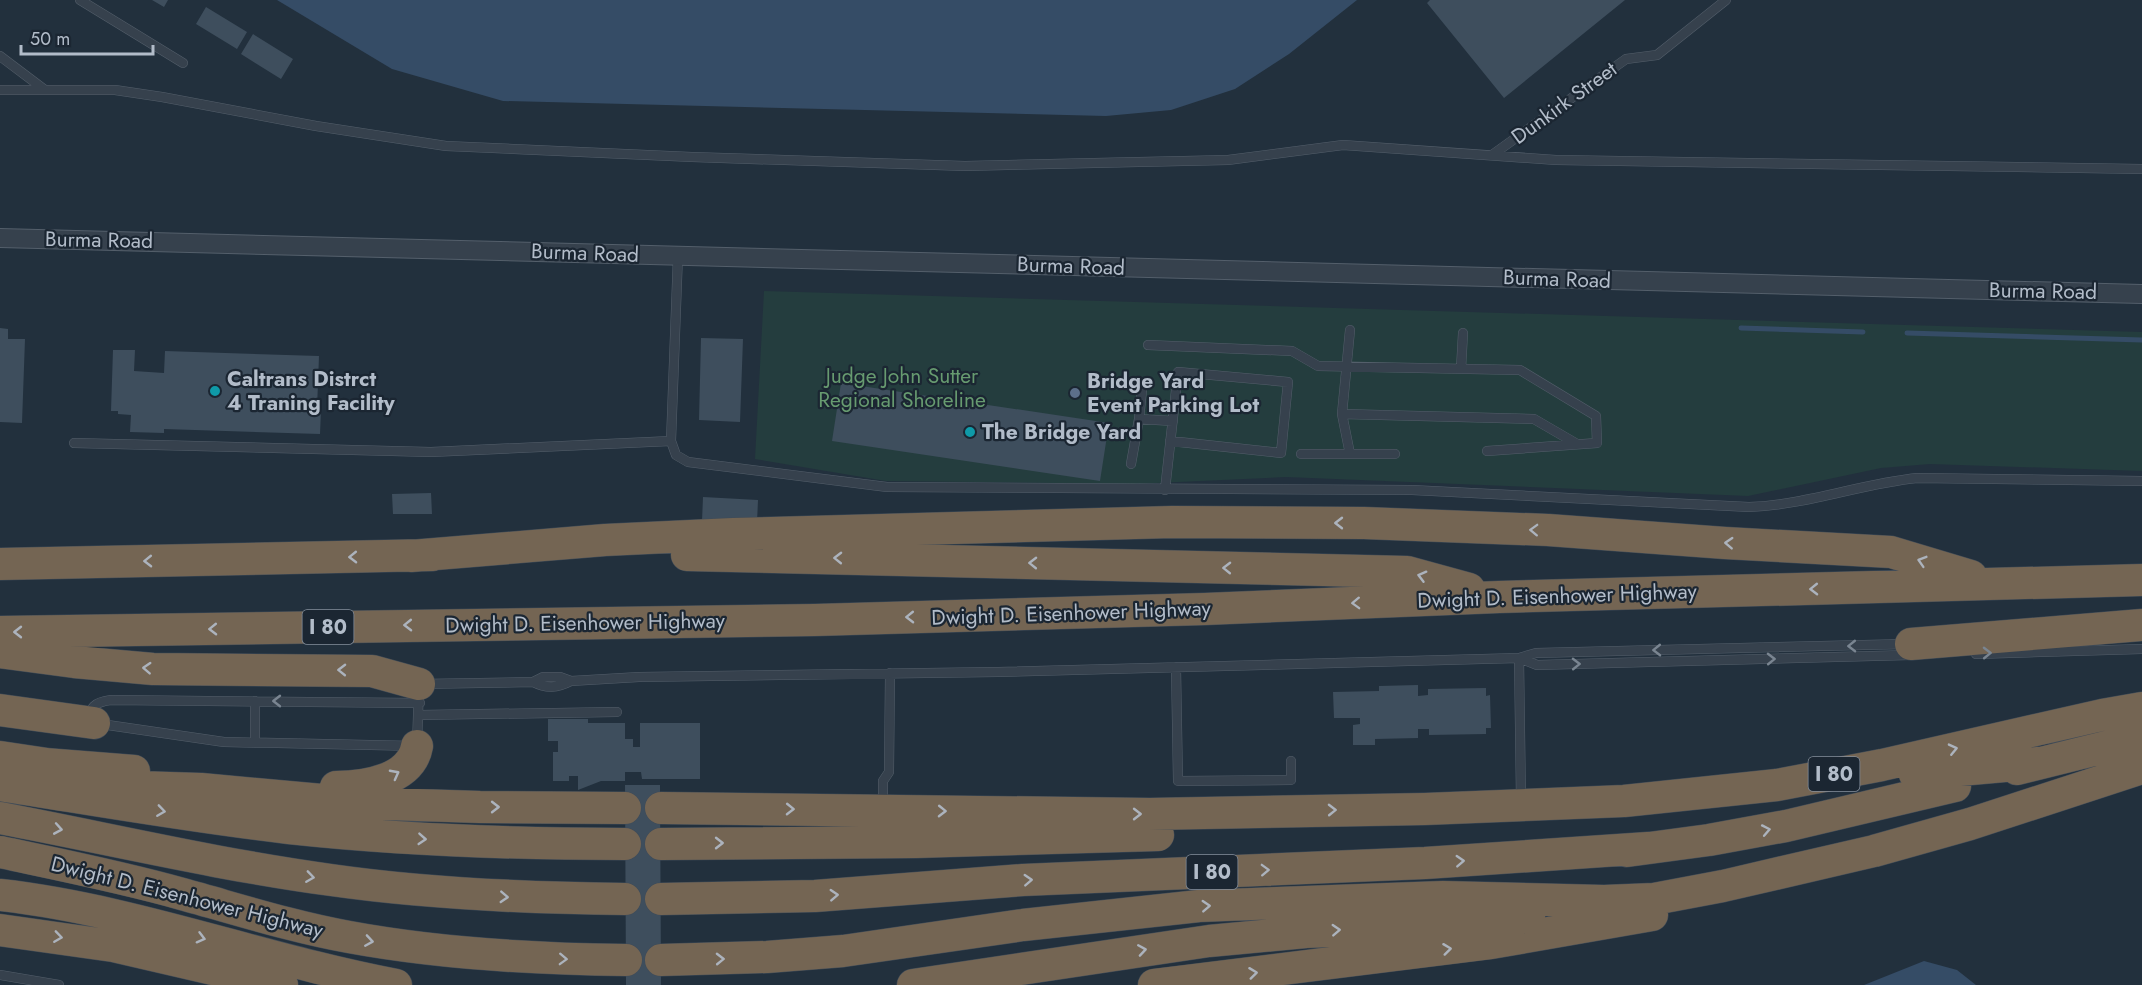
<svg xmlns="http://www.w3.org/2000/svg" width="2142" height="985" viewBox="0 0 2142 985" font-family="Jost,sans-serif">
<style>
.green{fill:#243d3e}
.water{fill:#354c66}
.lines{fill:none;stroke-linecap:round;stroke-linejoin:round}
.stream{stroke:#354c66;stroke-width:5}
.building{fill:#3e4e5d}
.lane-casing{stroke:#545f6b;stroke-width:10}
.street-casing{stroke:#545f6b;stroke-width:20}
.highway-casing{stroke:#414c58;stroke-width:33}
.lane{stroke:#36414d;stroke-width:9}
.street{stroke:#36414d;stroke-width:18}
.highway{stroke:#746553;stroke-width:32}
.oneway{stroke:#acb3bd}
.oneway2{stroke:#7a8591}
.culture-dot{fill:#0f9aa8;stroke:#1b2632;stroke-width:2}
.service-dot{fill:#5c6f8a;stroke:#1b2632;stroke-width:2}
.labels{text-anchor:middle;stroke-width:4.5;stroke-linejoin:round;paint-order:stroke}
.shield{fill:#1b2632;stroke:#858f9c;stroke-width:1.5}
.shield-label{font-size:20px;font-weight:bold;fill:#b2bcc9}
.street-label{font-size:21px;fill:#b2bcc9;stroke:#1b2632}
.park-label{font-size:21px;fill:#679b70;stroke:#1b2632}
.poi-label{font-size:21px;font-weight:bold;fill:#b2bcc9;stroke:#1b2632;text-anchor:start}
</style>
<rect width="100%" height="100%" fill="#22303d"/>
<path class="green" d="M764,291l1378,41v139l-212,-7 -49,4 -133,28 -462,-19 -152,7 -248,-3 -131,-22z"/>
<path class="water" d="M277,0h1080l-68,54 -54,35 -64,21 -65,6 -603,-15 -111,-32z
M1924,961l33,9 19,15h-112z"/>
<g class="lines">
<path class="stream" d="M1741,328l122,4
M1907,333l235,7"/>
</g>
<path class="building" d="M152,0h16l-4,7z
M1430,0h195l-121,98 -77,-95z
M206,7l41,25 -10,17 -41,-25z
M253,34l40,25 -12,20 -40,-25z
M0,328l8,1v10h17l-3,84 -22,-1z
M701,338l42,1 -3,83 -41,-2z
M113,350h22l-1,21 30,2 1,-22 154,5 -2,53 4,1 -1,24 -156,-5v4l-34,-1 1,-17 -13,-1v-3h-7z
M841,383l268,40 -9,58 -268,-40z
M431,493l1,21h-39l-1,-20z
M703,497l55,3 -1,23 -55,-2z
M1418,685v11l10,-1v-6l58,-1v8l4,-1 1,33h-5v6l-57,1v-6h-11v9l-43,1v6h-22v-20l7,-1v-6h-26l-1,-26 46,-1v-5z
M548,719h40v4h37v16h8v8h7v-24h60v56h-58l-1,-7h-16v9h-24l-23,9v-14h-9v5h-16v-29h5v-11h-10z
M625,785h35l1,200h-35z"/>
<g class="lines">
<g class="lane-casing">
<path id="lane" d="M80,0l103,63
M0,56l45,34
M0,90h115l47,7 154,29 130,20 246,11 273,9 263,-6 115,-15 213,15 586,9
M1492,155l134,-96 31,-4 69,-55
M678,255l-7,186 5,14 12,7 199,25 525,3 337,17c57,-2 111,-23 168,-29l225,3
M1350,330l-8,84 192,5 43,25
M1148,345l144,6 26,15 202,4 76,46 1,27 -110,8
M1461,369l2,-36
M1342,414l8,40
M1139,419l3,-29
M74,443l357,9 240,-11
M1301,454h94
M1131,464l8,-45 34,2
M1165,490l13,-118 110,10 -7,71 -111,-12
M1976,654l166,-5
M1519,658l18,7 374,-10
M1519,658l2,142
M1176,667l2,114 113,-1v-19
M533,682c14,7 24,6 38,-1
M420,703l-309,-3c-15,2 -25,7 -17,23l130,19 193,4 2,-62 114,-2 10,-5h17l11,4 68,-4 359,-5 521,-14 17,-5 370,-9
M419,715l198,-3
M255,743v-42
M883,807v-26l6,-9 1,-99
M0,975l59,10"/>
</g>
<g class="street-casing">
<path id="street" d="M0,238l2142,56"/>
</g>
<g class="highway-casing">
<path id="highway" d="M687,555l720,17 62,17
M411,556l194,-16 128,-6 439,-12 192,1 184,7 177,13 166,9 80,24
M0,564l433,-9
M0,632l815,-12 390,-11 294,-12 643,-17
M1911,644l231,-19
M0,652l74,10 79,7 219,2 47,13
M0,710l94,13
M0,757l67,10
M45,764l89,7
M2017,769l125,-31
M1915,774l123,-11
M0,785c96,15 192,32 289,43 112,12 224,16 336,16
M106,786l95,3 154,14 125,4 145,1
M336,787c29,0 75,-7 81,-41
M661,808l489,6 275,-5 199,-8 153,-16 105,-20 220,-50 40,-7
M0,818c110,21 220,47 331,62 98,14 196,18 294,19
M661,844l255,-2 242,-7
M1627,851l82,-11 77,-14 169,-40
M0,852c61,13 122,25 182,42 55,15 111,33 167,43 92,17 184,22 277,23
M0,895c134,15 263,65 396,90
M661,899l154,-3 208,-16 402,-17 223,-15
M0,930l113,16 169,39
M661,960l106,-3 76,-6 180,-26 176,-19 244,-9 161,4 50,-2 69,-13 151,-35 96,-27 172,-56
M913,985l296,-44 97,-9 149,-7 74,-8
M1154,985l337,-42 161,-28"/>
</g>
<use href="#lane" class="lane"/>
<use href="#street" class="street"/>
<use href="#highway" class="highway"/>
</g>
<defs><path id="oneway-chevron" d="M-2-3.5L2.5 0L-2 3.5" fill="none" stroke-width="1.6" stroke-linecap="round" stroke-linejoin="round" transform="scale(1.5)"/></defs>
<g class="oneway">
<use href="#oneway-chevron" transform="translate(1339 523) rotate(-180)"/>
<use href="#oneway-chevron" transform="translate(1534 530) rotate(-178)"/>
<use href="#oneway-chevron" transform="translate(1729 543) rotate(-177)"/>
<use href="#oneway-chevron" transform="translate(353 557) rotate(179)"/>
<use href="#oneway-chevron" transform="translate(838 558) rotate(-179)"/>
<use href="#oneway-chevron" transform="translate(148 561) rotate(179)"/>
<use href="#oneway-chevron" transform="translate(1922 561) rotate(-163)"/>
<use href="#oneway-chevron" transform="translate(1033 563) rotate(-179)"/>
<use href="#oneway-chevron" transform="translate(1227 568) rotate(-179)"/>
<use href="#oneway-chevron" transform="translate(1422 576) rotate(-165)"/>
<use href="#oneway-chevron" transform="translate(1814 589) rotate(179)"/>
<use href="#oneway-chevron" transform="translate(1356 603) rotate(178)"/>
<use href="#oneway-chevron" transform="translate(910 617) rotate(179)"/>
<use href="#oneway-chevron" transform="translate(408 625) rotate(179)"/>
<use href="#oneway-chevron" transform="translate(213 629) rotate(179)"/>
<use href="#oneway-chevron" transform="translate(18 632) rotate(-180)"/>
<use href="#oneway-chevron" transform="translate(147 668) rotate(-177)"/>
<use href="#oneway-chevron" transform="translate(342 670) rotate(-179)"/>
<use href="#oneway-chevron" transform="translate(1953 749) rotate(-13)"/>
<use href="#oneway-chevron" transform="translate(395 774) rotate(-28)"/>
<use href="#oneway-chevron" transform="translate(495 807)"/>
<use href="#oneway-chevron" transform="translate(790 809) rotate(1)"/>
<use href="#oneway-chevron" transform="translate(1332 810) rotate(-1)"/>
<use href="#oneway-chevron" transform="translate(161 811) rotate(8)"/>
<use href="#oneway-chevron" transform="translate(942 811) rotate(1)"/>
<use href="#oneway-chevron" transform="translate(1137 814)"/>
<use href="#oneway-chevron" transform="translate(58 829) rotate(10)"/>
<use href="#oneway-chevron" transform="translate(1766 830) rotate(-11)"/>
<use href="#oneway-chevron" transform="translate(422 839) rotate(4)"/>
<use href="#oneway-chevron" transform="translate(719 843)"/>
<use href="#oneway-chevron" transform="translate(1460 861) rotate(-3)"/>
<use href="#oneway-chevron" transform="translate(1265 870) rotate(-2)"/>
<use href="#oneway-chevron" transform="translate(310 877) rotate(8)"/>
<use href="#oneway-chevron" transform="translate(1028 880) rotate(-3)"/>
<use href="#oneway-chevron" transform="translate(834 895) rotate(-3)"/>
<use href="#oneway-chevron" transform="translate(504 897) rotate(3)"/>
<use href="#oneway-chevron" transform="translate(1206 906) rotate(-3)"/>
<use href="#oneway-chevron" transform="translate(1336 930) rotate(-3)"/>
<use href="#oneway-chevron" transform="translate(58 937) rotate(8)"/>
<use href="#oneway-chevron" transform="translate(201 938) rotate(15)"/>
<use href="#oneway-chevron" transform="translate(369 941) rotate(9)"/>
<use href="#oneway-chevron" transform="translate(1447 949) rotate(-7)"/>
<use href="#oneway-chevron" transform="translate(1142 950) rotate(-9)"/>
<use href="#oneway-chevron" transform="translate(563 959) rotate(2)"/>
<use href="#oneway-chevron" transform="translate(720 959) rotate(-1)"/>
<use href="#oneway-chevron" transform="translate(1253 973) rotate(-7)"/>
</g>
<g class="oneway2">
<use href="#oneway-chevron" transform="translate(1852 646) rotate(179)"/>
<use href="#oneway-chevron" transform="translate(1657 650) rotate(179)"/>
<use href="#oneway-chevron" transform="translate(1987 653) rotate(-1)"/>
<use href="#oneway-chevron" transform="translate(1771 659) rotate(-1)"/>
<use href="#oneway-chevron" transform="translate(1576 664) rotate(-1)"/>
<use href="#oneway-chevron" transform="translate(277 701) rotate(-180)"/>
</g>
<g class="culture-dot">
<circle cx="215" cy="391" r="6"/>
<circle cx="970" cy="432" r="6"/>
</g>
<circle class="service-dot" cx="1075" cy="393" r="6"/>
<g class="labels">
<g class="shield">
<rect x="302.5" y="610" width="51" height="34" rx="4.5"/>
<rect x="1808.5" y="757" width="51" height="34" rx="4.5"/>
<rect x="1186.5" y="855" width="51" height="34" rx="4.5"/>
</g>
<g class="shield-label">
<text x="328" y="634">I 80</text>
<text x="1834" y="781">I 80</text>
<text x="1212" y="879">I 80</text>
</g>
<g class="street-label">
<text transform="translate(1564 103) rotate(-36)" y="7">Dunkirk Street</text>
<text transform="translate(99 240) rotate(1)" y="7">Burma Road</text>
<text transform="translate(585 253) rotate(2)" y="7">Burma Road</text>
<text transform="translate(1071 266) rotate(2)" y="7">Burma Road</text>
<text transform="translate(1557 279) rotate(2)" y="7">Burma Road</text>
<text transform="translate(2043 291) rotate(1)" y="7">Burma Road</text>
<text transform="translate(1557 596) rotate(-2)" y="7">Dwight D. Eisenhower Highway</text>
<text transform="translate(1071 613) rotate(-2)" y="7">Dwight D. Eisenhower Highway</text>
<text transform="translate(585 623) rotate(-1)" y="7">Dwight D. Eisenhower Highway</text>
<text transform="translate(187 897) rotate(14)" y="7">Dwight D. Eisenhower Highway</text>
</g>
<g class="park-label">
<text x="902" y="383">Judge John Sutter<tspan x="902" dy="24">Regional Shoreline</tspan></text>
</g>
<g class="poi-label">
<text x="227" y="386">Caltrans Distrct<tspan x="227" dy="24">4 Traning Facility</tspan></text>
<text x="1087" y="388">Bridge Yard<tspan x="1087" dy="24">Event Parking Lot</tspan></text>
<text x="982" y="439">The Bridge Yard</text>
</g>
</g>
<path d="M21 45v9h132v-9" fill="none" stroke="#b2bcc9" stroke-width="3"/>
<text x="30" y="45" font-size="18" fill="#b2bcc9" stroke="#1b2632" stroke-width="4.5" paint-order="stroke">50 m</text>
</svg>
